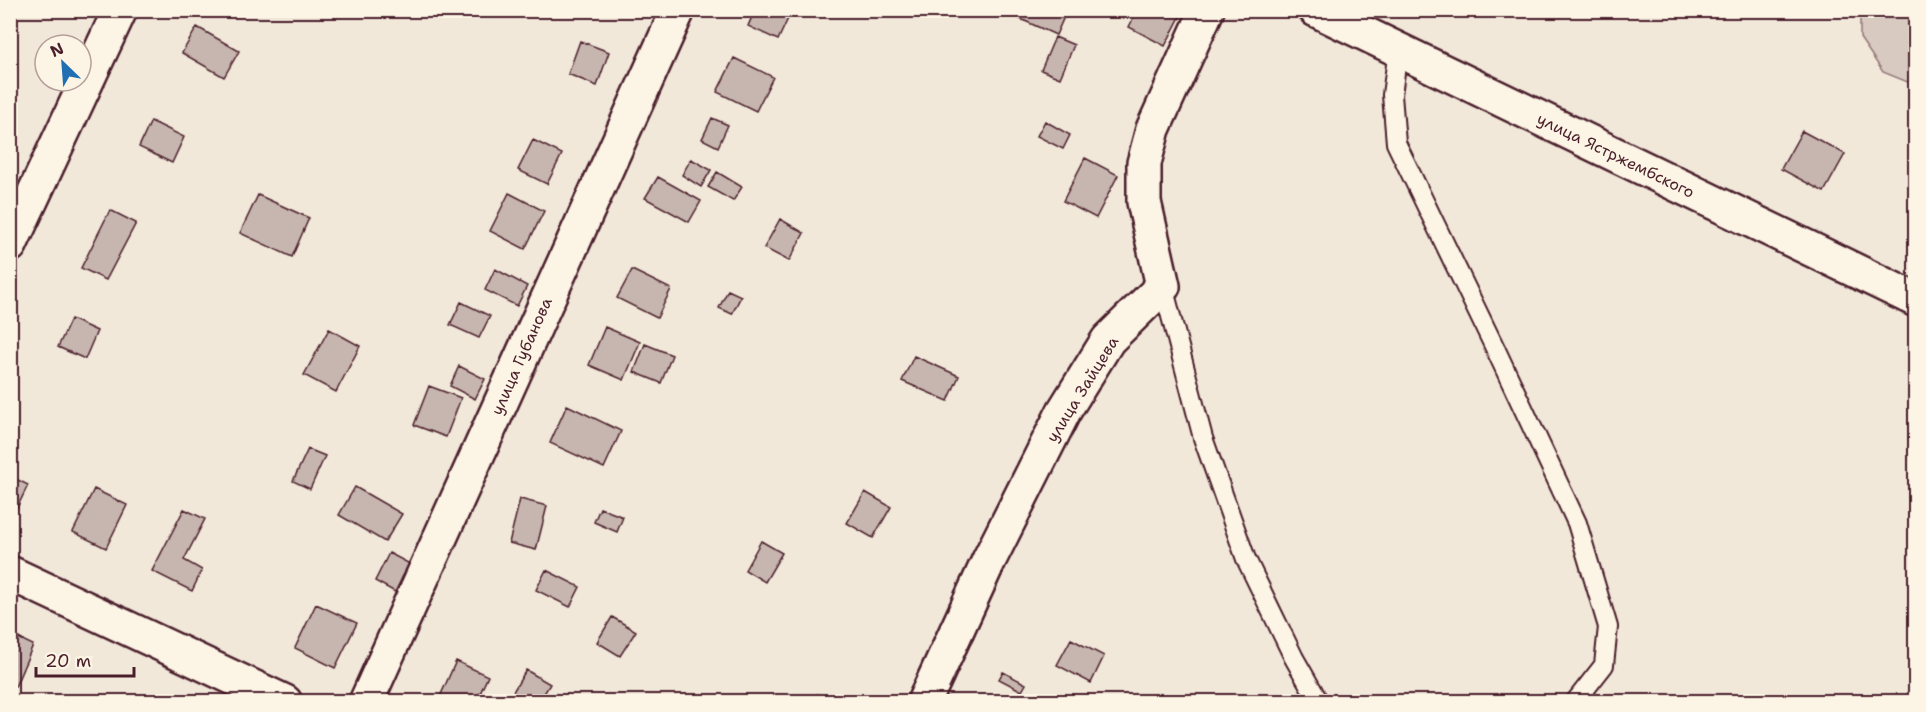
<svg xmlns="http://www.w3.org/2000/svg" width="1926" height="712" viewBox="0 0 1926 712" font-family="'Shantell Sans',sans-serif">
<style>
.green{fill:#d8cac0;stroke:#917476;stroke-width:1.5}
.building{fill:#c7b6af;stroke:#4a1f2b;stroke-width:1.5}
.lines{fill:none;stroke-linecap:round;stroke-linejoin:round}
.service-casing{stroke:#4a1f2b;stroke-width:22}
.minor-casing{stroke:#4a1f2b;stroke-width:38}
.service{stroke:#fcf5e5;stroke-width:18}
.minor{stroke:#fcf5e5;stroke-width:33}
.labels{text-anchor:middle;stroke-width:4.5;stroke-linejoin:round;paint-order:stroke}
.street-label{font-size:16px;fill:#4a1f2b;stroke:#fcf5e5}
</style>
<rect width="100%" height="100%" fill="#f1e8da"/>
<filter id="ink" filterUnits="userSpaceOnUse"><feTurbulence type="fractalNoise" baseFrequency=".0167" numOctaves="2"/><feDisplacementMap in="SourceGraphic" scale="12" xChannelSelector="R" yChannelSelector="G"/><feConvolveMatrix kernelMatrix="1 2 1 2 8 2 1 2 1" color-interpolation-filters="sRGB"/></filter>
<g filter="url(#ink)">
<path class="green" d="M1860,11h55v74l-32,-13 -23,-34z"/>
<path class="building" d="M755,10h37l-14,30 -30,-14z
M1019,10h48l-11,25 -40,-18z
M1137,10h36l8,5 -16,31 -36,-19z
M197,27l42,24 -15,26 -42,-24z
M1055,37l19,8 -14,33 -19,-8z
M580,41l29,11 -12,34 -29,-12z
M734,58l39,19 -17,34 -39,-19z
M712,118l16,7 -10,22 -16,-8z
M151,121l33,16 -12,26 -33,-16z
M1045,121l25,14 -7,14 -26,-13z
M1802,131l43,23 -21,38 -43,-23z
M533,140l29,14 -15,30 -29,-14z
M1085,158l33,17 -22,43 -33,-17z
M691,159l20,11 -10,17 -19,-12z
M717,172l25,15 -9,14 -25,-14z
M658,177l43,24 -12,21 -44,-24z
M509,193l35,18 -19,38 -35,-18z
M258,195l51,23 -17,39 -52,-24z
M110,210l26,13 -30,57 -25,-12z
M780,219l24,14 -15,28 -25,-13z
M495,269l32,17 -10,20 -32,-16z
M632,270l39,19 -14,29 -40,-20z
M728,290l13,6 -9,18 -13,-6z
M461,302l29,14 -11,22 -29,-13z
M71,319l26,12 -12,28 -27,-12z
M605,327l35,15 -16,38 -35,-15z
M329,329l31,17 -24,46 -32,-17z
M645,344l27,11 -11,28 -27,-11z
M914,356l45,20 -11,25 -46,-20z
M459,366l26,13 -10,20 -25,-13z
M429,386l32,12 -15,39 -32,-12z
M567,405l54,26 -17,37 -54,-25z
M308,449l17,7 -15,33 -17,-8z
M10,476l18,9 -14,29 -4,-2z
M355,487l47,27 -17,28 -46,-27z
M94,489l33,16 -21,43 -33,-16z
M865,492l26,15 -18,31 -26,-15z
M520,499l27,7 -11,44 -27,-7z
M600,508l23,9 -6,15 -23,-10z
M184,509l21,10 -21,41 18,10 -10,21 -40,-20z
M761,541l21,12 -17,29 -20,-12z
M389,553l21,11 -15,28 -20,-11z
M546,570l34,17 -10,20 -34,-17z
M316,604l41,19 -22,45 -40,-20z
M612,617l24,14 -16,25 -23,-14z
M14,636l19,9 -18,42 -5,-2v-40z
M1071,639l33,17 -13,27 -34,-18z
M456,661l32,15 -12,26h-31l-6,-3z
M526,670l24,14 -11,18h-17l-11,-7z
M1003,672l23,12 -4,7 -23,-12z
M817,694l19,8h-23z"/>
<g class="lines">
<g class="service-casing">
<path id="service" d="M1398,50l-6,45 4,48 99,205 82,175 31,104 -4,38 -29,37
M1163,286l40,152 43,121 48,99 25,44"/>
</g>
<g class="minor-casing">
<path id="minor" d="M1316,10l600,290
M10,245l110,-235
M10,573l275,129
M366,702l312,-692
M924,702l65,-142 75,-149 44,-71 55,-54 -19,-84v-39l9,-34 54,-119"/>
</g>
<use href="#service" class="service"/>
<use href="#minor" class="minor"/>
</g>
</g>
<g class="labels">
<g class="street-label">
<text transform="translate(1616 155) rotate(26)" y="6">улица Ястржембского</text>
<text transform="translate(521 356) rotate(-66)" y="6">улица Губанова</text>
<text transform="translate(1082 389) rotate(-58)" y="6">улица Зайцева</text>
</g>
</g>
<rect width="1926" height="712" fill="none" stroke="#fcf5e5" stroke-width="36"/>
<rect x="18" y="18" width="1890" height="676" fill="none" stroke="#4a1f2b" stroke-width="2" filter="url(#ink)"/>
<g transform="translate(63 63) rotate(335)"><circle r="28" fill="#fcf5e5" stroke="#b59f9b" stroke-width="1.5"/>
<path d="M0-4.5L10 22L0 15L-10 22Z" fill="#1f6fb2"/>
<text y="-9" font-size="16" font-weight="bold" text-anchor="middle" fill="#4a1f2b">N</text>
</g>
<path d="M36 667v9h98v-9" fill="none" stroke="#4a1f2b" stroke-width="3"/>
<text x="45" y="667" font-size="18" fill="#4a1f2b" stroke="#fcf5e5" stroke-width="4.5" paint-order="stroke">20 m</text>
</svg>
